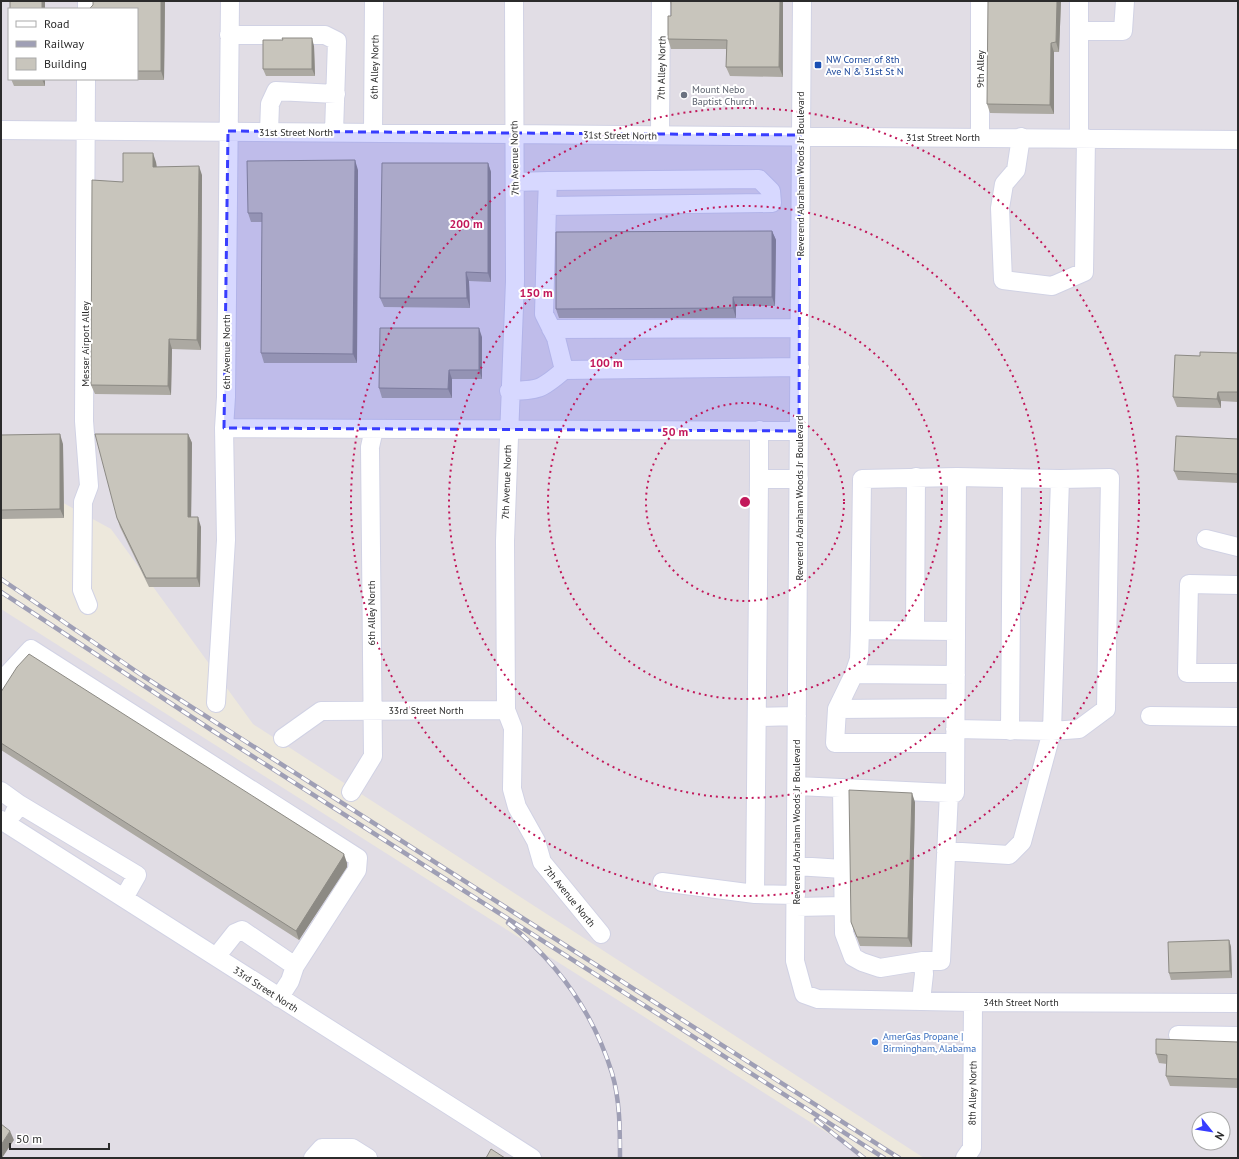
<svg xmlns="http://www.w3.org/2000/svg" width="1239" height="1159" viewBox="0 0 1239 1159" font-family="'PT Sans',sans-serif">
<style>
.industrial{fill:#e1dde5;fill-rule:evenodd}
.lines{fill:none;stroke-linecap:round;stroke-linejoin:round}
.minor-casing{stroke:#d1d2e4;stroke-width:20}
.minor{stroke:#fff;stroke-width:18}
.rail-casing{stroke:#9f9fb5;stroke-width:4.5}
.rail{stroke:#fff;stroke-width:3;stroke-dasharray:9;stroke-linecap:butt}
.wall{fill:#aca9a2}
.shaded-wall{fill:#8c8a84}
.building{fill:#c8c5bc;stroke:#8c8a84}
.marked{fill:#383dff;fill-opacity:0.2;stroke:#383dff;stroke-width:3;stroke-dasharray:8 5;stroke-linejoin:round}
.ring{fill:none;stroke:#c2185b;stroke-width:2;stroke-dasharray:2 4}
.transit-dot{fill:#1a4fb4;stroke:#fff;stroke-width:1.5}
.worship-dot{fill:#6b7280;stroke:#fff;stroke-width:1.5}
.shop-dot{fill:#3f7fe0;stroke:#fff;stroke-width:1.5}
.labels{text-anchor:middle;stroke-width:4;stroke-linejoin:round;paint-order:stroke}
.transit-label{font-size:10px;fill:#164399;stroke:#fff;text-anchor:start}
.street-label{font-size:10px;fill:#2b2b2b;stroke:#fff}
.worship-label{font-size:10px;fill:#5b616d;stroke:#fff;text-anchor:start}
.shop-label{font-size:10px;fill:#366cbe;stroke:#fff;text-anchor:start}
.centre{fill:#c2185b;stroke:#fff;stroke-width:2}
.ring-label{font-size:12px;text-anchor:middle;font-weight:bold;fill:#c2185b;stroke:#fff;stroke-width:4;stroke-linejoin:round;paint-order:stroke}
</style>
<rect width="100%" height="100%" fill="#ede8dc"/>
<path class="industrial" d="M1,1h1237v1157h-314l-671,-434 -142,-195 -110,-60zM9,9h128v70h-128zM1199,1119h24v24h-24z
M1,609l230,146 636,403h-866z"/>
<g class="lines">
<g class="minor-casing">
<path id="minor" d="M514,1l1,280 -10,260 1,169 7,18 -1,61 5,18 19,34 6,21 59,72
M802,1l-7,960 9,33 14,5 155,3 265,1
M980,1v136
M87,9v-8
M1080,31h43l2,-30
M229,35h96l12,6 -3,91
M86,79l-2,342 5,65 -6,16 -1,88 6,15
M1,130l1237,10
M269,132l1,-28 6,-13 60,3
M373,132l1,-131
M660,135l1,-134
M1021,137l-5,33 -12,14 -4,24 3,72 49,6 32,-14 2,-134
M1079,138v-137
M515,182l33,-1 211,-2 12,12 1,12 -225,3 1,-25
M547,206l-3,108 12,24 8,32 236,-3
M551,329l249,-1
M509,391c30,-1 32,-1 55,-21
M224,428l575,3
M759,430v49
M1206,539l32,8
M1238,585l-49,-1 -2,89h51
M860,630l-1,29 -5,15 102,1
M915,630l1,-153
M956,631l-96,-1 2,-151 95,-2
M854,674l-17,35 118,-1
M1,684l4,-7 26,-28 327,209 -1,12 -62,96
M216,703l10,-163 -2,-112 2,-31 4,-396
M837,709l-2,34h120
M1150,716l88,1
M757,717l40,-1
M1010,731l2,-253
M283,738l38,-27 185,-1
M797,786l152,7 -8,168h-18l-43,7 -18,-6 -9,-5 -9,-24 -2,-145
M1,791l18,13 -5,9
M351,792l22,-36 -3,-309 4,-18
M949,793h6l2,-316 103,2 -8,252 -97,-2
M19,804l118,71 -13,23
M1,820l531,338
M946,851l63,4 13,-13 30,-111 27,-2 27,-20 4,-231 -50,1
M796,866l47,3
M662,882l93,12
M796,895l-41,-1 4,-415h40
M796,907l48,-1
M216,957l19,-24 7,-3 53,36 -5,15 -11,17
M921,1001l3,-27 -1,-13
M1178,1035l60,1
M313,1158l9,-10h30l16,10
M965,1158l7,-10 1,-146"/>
</g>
<use href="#minor" class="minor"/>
<g class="rail-casing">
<path id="rail" d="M1,579l142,97 756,482
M1,592l212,139 671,427
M508,923c49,39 85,89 104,150 8,27 8,57 8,85
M816,1120l48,38"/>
</g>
<use href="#rail" class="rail"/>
</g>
<path class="wall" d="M93,1h72l-1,79h-68v-1h41v-70l-44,-4z
M670,1h113v76l-53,-1 -4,-9v-18h-55l-3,-10 3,-23v-11z
M1061,1l-2,51h-5v62l-64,-1 -3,-9z
M314,46l1,30h-49l-3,-7z
M11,79h34v7h-31z
M156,162l1,5 45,8 -1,175 -29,-1 -1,46 -76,-1 -4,-9 32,-203z
M488,163l3,9v110l-22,-1 1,27 -86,-1 -4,-9z
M358,170l-1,193h-93l-3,-10 1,-131h-11l-3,-9z
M772,231l4,9 -1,66h-39v12h-177l-3,-9z
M482,337v42h-30v19h-70l-3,-10z
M1238,353v49l-17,-1v7l-44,-1 -4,-10 27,-41z
M188,434l4,9 -1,74 10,10 -1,60h-51l-29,-60 -3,-9z
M1,435l62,9 1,74 -63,1z
M1238,439v44l-60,-3 -4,-9z
M1,692l346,171v4l-48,73 -298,-190z
M915,802l-3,145 -52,-1 -9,-24z
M1229,940l2,7 1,31 -61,2 -2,-7z
M1238,1042v46l-68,-2 -4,-10 1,-12 -8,-1 -3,-9z"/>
<path class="shaded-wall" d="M42,1h3v8h-3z
M161,1h4l-1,79 -3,-9z
M780,1h3v76l-4,-10z
M1057,1h4l-2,51 -3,-10z
M312,38l2,8 1,30 -3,-7z
M1051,43l3,9v62l-4,-9z
M42,79h3v7z
M153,153l3,9 1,14 -4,-9z
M355,160l3,10 -1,193 -4,-9z
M488,163l3,9v110l-3,-9z
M199,166l3,9 -1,175 -4,-10z
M772,231l4,9 -1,66 -3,-9z
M466,272l3,9 1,27 -3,-10z
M733,297l3,9v12l-3,-10z
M479,328l3,9v42l-3,-9z
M169,339l3,10 -1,46 -3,-9z
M449,370l3,9v19l-4,-9z
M1218,392l3,9v7l-4,-9z
M60,434l3,10 1,74 -4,-9z
M188,434l4,9 -1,83 -3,-9z
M198,517l3,10 -1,60 -3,-9z
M912,793l3,9 -3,145 -4,-9z
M344,854l3,9v4l-48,73 -3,-9z
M1229,940l2,7 1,31 -2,-7z
M10,1131l4,9 -12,18h-1v-13z"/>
<path class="building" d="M10,1h32v8h-32z
M93,1h68v70h-24v-62h-48l4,-4z
M671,1h109l-1,66h-53l1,-27 -59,-1v-23h3z
M988,1h69l-1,41 -5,1 -1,62 -63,-1z
M282,38h30v31h-49v-29h20z
M123,153h30v14l46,-1 -2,174 -28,-1 -1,47 -77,-1 1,-205 31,2z
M355,160l-2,194 -92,-1 1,-140h-14l-1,-52z
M382,163h106v110l-22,-1 1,26h-87z
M772,231v66h-39v11l-177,1v-77z
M380,328h99v42h-30l-1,19 -69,-1z
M1200,352l38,1v39h-20l-1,7 -44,-2 2,-42 25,1z
M60,434v75l-59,1v-75z
M95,434h93v83h10l-1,61h-51l-29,-60z
M1176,436l62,3v35l-64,-3z
M29,654l315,200 -1,3 -47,74 -295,-188v-51l16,-25z
M849,790l63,3 -4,145 -51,-1 -6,-15z
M1229,940l1,31 -61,2 -1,-31z
M1156,1039l82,3v37l-72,-3 1,-21 -11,-1z
M1,1124l9,7 -9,14z
M491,1149l14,9h-19z"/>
<path class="marked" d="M228,131l572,4 -1,296 -575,-3z"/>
<g class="ring">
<circle cx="745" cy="502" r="99"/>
<circle cx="745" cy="502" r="197"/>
<circle cx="745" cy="502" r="296"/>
<circle cx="745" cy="502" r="394"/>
</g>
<rect class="transit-dot" x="814" y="61" width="8" height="8" rx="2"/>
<circle class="worship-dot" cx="684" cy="95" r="4"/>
<circle class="shop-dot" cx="875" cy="1042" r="4"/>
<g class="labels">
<g class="transit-label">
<text x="826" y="63">NW Corner of 8th<tspan x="826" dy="12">Ave N &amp; 31st St N</tspan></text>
</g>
<g class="street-label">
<text transform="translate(374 67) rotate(-89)" y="4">6th Alley North</text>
<text transform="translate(661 68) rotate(-89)" y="4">7th Alley North</text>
<text transform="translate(980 69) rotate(-90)" y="4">9th Alley</text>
<text x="296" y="136">31st Street North</text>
<text transform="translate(620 135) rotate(1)" y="4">31st Street North</text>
<text x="943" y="141">31st Street North</text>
<text transform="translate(514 158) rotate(-91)" y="4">7th Avenue North</text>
<text transform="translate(800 174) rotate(-90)" y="4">Reverend Abraham Woods Jr Boulevard</text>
<text transform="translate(85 344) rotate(-90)" y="4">Messer Airport Alley</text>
<text transform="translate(226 352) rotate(-90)" y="4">6th Avenue North</text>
<text transform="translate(506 482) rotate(-88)" y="4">7th Avenue North</text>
<text transform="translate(799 498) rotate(-90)" y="4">Reverend Abraham Woods Jr Boulevard</text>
<text transform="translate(371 613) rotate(-90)" y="4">6th Alley North</text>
<text x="426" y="714">33rd Street North</text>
<text transform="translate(796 822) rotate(-90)" y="4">Reverend Abraham Woods Jr Boulevard</text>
<text transform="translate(570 896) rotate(51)" y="4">7th Avenue North</text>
<text transform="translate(266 989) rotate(33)" y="4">33rd Street North</text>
<text x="1021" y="1006">34th Street North</text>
<text transform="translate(972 1093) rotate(-89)" y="4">8th Alley North</text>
</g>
<g class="worship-label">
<text x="692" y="93">Mount Nebo<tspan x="692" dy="12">Baptist Church</tspan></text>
</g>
<g class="shop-label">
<text x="883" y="1040">AmerGas Propane |<tspan x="883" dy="12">Birmingham, Alabama</tspan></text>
</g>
</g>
<circle cx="745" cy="502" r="6" class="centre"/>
<g class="ring-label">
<text x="466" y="228">200 m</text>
<text x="536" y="297">150 m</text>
<text x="606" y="367">100 m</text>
<text x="675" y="436">50 m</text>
</g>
<rect width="1239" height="1159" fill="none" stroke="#2b2b2b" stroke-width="4"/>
<rect x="8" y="8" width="130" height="72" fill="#ffffff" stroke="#aaaaaa"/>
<rect x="16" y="21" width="20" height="6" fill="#ffffff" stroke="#aaaaaa"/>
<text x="44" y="28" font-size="12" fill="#2b2b2b">Road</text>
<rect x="16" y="41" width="20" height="6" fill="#9f9fb5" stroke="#aaaaaa"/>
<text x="44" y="48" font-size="12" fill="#2b2b2b">Railway</text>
<rect x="16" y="58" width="20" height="12" fill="#c8c5bc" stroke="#aaaaaa"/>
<text x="44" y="68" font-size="12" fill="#2b2b2b">Building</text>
<g transform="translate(1211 1131) rotate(120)"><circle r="19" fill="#ffffff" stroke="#aaaaaa"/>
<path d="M0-3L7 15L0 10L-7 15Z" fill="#383dff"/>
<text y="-6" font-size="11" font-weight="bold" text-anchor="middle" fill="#2b2b2b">N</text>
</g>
<path d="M10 1143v6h99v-6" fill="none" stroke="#2b2b2b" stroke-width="2"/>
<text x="16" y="1143" font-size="12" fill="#2b2b2b" stroke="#ffffff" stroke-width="3" paint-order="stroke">50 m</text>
</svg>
